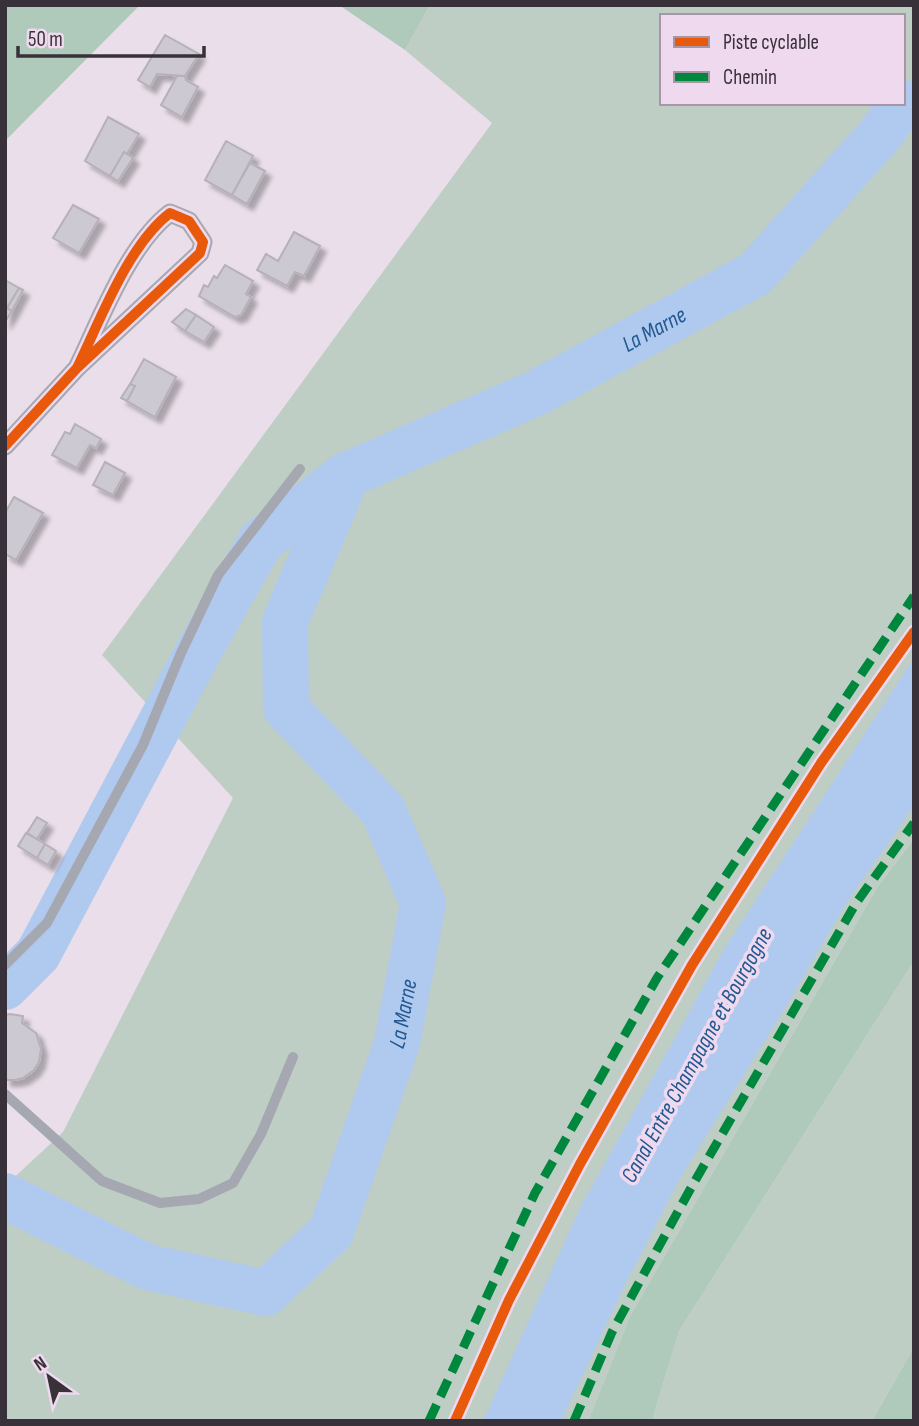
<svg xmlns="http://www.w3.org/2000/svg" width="919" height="1426" viewBox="0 0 919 1426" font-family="'Sofia Sans Condensed',sans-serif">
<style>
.green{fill:#bfcec5;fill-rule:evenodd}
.forest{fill:#afcabb}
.water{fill:#b0c9ee}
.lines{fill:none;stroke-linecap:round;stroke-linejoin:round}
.river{stroke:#b0c9ee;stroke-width:46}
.building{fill:#cdc9d2;stroke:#b5b0ba;stroke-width:2;filter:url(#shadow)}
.service{stroke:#a6a8b1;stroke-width:10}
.minor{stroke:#a6a8b1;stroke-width:19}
.quiet{stroke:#00873e;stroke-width:9;stroke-dasharray:18 9;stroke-linecap:butt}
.cycleway-casing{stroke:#eed9ee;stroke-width:15}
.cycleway{stroke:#e8590c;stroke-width:10}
.labels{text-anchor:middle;stroke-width:7;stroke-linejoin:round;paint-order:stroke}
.water-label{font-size:23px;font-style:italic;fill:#225892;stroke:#eed9ee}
</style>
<defs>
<filter id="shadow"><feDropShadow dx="6" dy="6" stdDeviation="2" flood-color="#0004"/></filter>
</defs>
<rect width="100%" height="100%" fill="#e9dee9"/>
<path class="green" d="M430,5h484v834l-36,47 -248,430 -42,105h-583v-235l58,-54 170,-334 -131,-143 390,-532 -87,-73zM662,16h241v87h-241z
M914,961v386l-42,74h-220l27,-90z"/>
<path class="forest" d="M5,5h135l-135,136z
M339,5h91l-25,45z
M914,839v122l-235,370 -27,90h-64l42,-105 248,-430z
M914,1347v74h-42z"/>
<path class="water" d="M914,658v148l-69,99 -55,95 -111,180 -55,107 -63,134h-78l98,-215 145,-260z"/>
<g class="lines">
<g class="river">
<path d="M5,987l33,-33 158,-298 65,-115 85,-66"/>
<path id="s1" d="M5,1196l142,71 119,26 65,-61 66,-189 26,-140 -40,-93 -97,-102 -1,-86 62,-147 189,-82 219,-119 123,-137 25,-34"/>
</g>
</g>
<path class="building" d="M165,35l34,19 -14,22 -28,-2 -7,13 -12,-7z
M177,76h8l1,4 12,7 -16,30 -21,-12z
M108,117l31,17 -12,20 -3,-2 -14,24 -25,-15z
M226,141l27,15 -21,39 -27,-15z
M124,152l9,6 -15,23 -8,-5z
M250,163l15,8 -18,33 -15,-9z
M73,205l26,14 -20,34 -26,-15z
M294,232l26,14 -16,30 -9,-4 -8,14 -30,-16 9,-16 12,7z
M225,265l28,16 -7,13 5,3 -10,18 -6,2 -36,-21 5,-11 4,2 6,-11 3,2z
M5,280l14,8 -12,20 5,3 -7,11z
M19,288l4,2 -11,21 -5,-3z
M186,309l10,6 -11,16 -13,-9z
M196,315l18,12 -10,15 -19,-11z
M144,359l32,18 -21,40 -28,-16 8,-15 -5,-2z
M130,384l5,2 -8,15 -6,-3z
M75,424l26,15 -5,9 -6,-3 -13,23 -25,-13 13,-23 5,2z
M105,462l20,11 -12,22 -20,-10z
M14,497l29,16 -27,47 -11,-6v-41z
M37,817l10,6 -10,16 -10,-6z
M26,833l19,11 -8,14 -19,-12z
M45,844l11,7 -8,14 -11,-7z
M10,1014l13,2 -1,7 14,10 5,16 -2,13 -5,8 -11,8 -8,2h-10v-65z"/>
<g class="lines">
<path class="service" d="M5,965l42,-42 96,-178 38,-92 37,-78 82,-106
M5,1094l97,87 58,22 39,-4 34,-16 28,-49 32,-77
M455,1421l54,-121 71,-136 112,-199 129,-202 93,-131"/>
<path class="minor" d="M5,446l72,-78 123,-115 3,-11 -14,-21 -19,-8c-42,32 -70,108 -93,155"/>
<path class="quiet" d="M429,1421l106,-228 122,-215 257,-382
M574,1421l38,-89 80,-146 164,-283 58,-80"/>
<g class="cycleway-casing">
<path id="cycleway" d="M5,446l72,-78 123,-115 3,-11 -14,-21 -19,-8c-42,32 -70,108 -93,155
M455,1421l54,-121 71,-136 112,-199 129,-202 93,-131"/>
</g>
<use href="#cycleway" class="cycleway"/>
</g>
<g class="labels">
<g class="water-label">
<text dy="8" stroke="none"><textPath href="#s1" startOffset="1540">La Marne</textPath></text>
<text dy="8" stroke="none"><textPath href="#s1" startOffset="600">La Marne</textPath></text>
<text transform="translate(696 1055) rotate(-61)" y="8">Canal Entre Champagne et Bourgogne</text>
</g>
</g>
<rect width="919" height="1426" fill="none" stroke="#393139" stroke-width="14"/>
<rect x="660" y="14" width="245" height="91" fill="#eed9ee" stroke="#a696a6" stroke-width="2"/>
<rect x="674" y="37" width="35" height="10" fill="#e8590c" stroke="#a696a6" stroke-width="2"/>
<text x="723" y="49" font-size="21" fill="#393139">Piste cyclable</text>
<rect x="674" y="72" width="35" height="10" fill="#00873e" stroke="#a696a6" stroke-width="2"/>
<text x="723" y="84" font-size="21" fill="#393139">Chemin</text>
<g transform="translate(49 1377) rotate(327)" stroke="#eed9ee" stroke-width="5" paint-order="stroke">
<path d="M0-5L12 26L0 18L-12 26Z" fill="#393139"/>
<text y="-10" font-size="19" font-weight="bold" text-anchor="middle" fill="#393139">N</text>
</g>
<path d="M18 46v10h186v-10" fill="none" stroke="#393139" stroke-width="3.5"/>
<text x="28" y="46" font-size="21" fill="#393139" stroke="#eed9ee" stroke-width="5" paint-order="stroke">50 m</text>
</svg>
